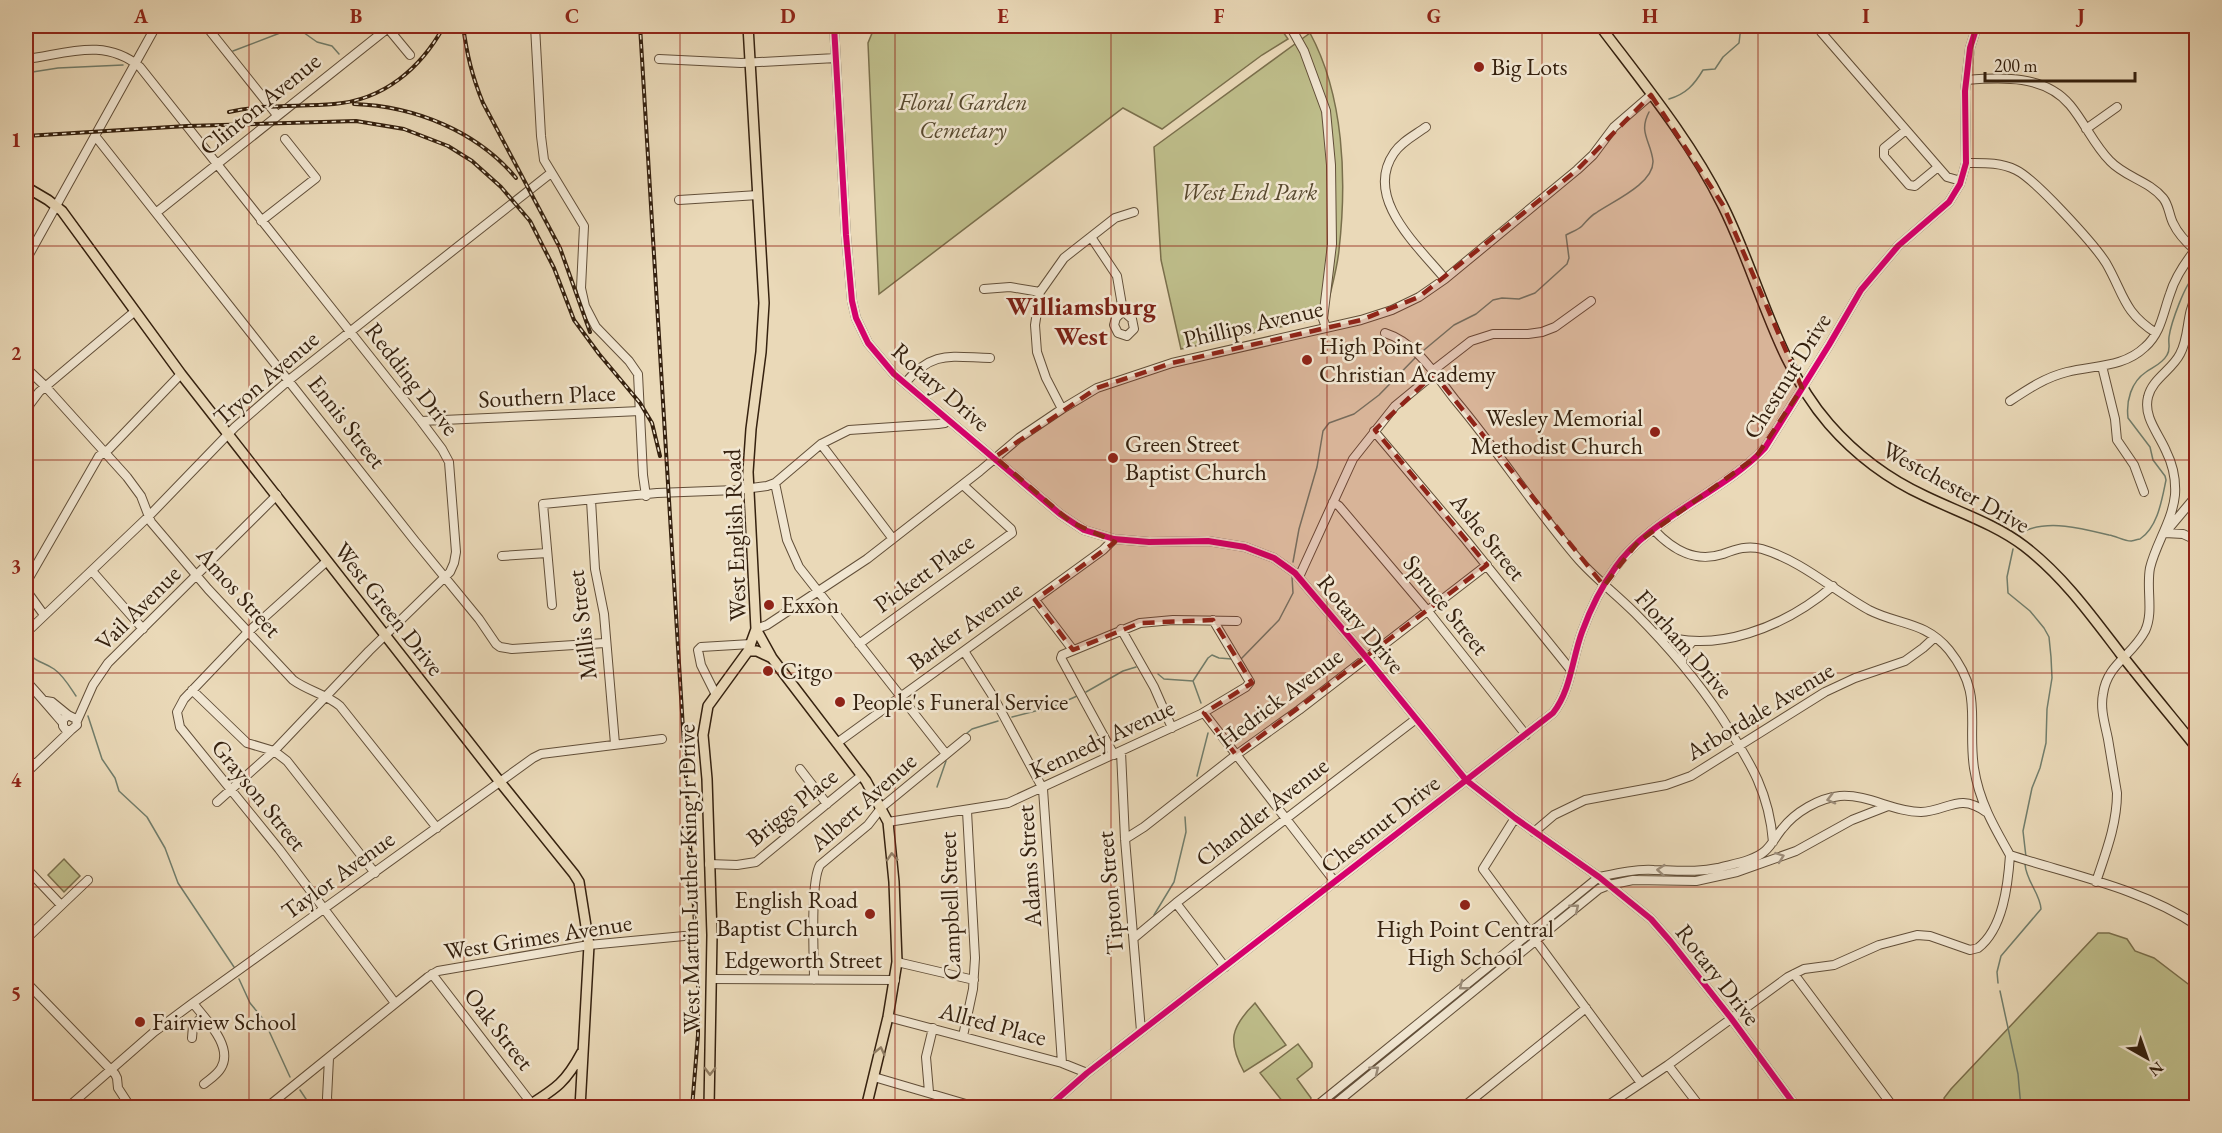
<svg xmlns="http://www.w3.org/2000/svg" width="2222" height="1133" viewBox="0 0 2222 1133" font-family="'EB Garamond',serif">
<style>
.green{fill:#bebd8a;stroke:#7a6f4c;stroke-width:1.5}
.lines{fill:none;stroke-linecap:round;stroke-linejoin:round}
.stream{stroke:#717d6b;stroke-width:1.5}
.minor-casing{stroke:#624f39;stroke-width:10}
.major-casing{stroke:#35210f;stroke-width:12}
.minor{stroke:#f1e6d1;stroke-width:8}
.major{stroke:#ead9b8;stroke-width:9}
.rail-casing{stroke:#35210f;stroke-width:4}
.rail{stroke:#f1e6d1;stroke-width:1.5;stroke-dasharray:4.5;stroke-linecap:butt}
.cycleway-casing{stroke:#f1e6d1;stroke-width:10}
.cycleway{stroke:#d6006c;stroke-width:6}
.oneway{stroke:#9c8d7a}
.oneway2{stroke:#907d64}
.marked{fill:#8f2418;fill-opacity:0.2;stroke:#8f2418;stroke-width:4.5;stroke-dasharray:12 8;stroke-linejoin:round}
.grid{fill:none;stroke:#8f2418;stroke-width:1.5;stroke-opacity:0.55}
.poi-dot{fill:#8f2418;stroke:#f1e6d1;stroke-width:2}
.labels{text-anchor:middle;stroke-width:5;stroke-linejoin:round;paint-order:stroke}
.poi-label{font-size:24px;fill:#35210f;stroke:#f1e6d1;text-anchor:start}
.park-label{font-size:24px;font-style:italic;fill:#57482e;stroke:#f1e6d1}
.street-label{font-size:24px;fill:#35210f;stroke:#f1e6d1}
.neighbourhood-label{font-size:26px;font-weight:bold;fill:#7a1f14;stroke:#f1e6d1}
.neatline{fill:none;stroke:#8f2418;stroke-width:2}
.grid-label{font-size:20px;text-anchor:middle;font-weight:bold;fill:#8f2418}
</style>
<rect width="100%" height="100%" fill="#ead9b8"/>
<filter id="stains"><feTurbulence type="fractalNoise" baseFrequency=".00333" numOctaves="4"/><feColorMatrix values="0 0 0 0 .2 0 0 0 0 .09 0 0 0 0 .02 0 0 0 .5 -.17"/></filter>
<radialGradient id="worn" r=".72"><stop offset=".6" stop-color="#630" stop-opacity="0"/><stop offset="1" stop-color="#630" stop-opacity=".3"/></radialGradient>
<path class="green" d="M875,26h404l9,13 -26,16 -100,74 -39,-21 -244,186 -11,-251z
M1310,33c34,63 37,146 29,217 -2,21 -9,42 -13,63l-6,5 -139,31 -20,-89 -7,-113z
M64,859l16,17 -16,16 -16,-17z
M2098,933h11l18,6 8,12 19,7 42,32v117h-248l-4,-9 7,-9z
M1255,1003l31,42 -42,27c-17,-31 -13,-45 11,-69z
M1298,1044l14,19v4l-15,12 14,19 -1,4 -7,5h-16l-27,-34z"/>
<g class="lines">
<path class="stream" d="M233,51l47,-18 20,-3 17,12 15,4 7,8
M26,73l32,-5 65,-3
M1669,99c17,-5 25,-14 34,-29l12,-1 8,-12 16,-14 2,-17
M1424,350l30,-25 22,-11 17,-14 9,-2 17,1 16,-6 32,-29 2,-6 -3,-23c5,-3 12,-5 16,-9 5,-5 8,-10 14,-13 15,-11 58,-29 57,-52 -2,-20 -15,-28 -4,-49
M2027,530c25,-10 57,-1 82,5 7,1 15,6 22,6 1,0 8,-2 9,-2 18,-12 22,-40 26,-59l-1,-4 -12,-16 -3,-13 -22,-29c-2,-17 3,-36 18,-46 7,-5 16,-8 21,-17 4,-6 1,-11 2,-18 2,-14 16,-54 27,-63
M2013,549l-6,28 1,16 22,18 14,17 5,9 2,20 1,21 -5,31 -1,34 -6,25 -8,20 -9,43 3,26
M1293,562l6,-33 18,-62 6,-36 6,-8 25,-9 25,-19 36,-37
M26,649c9,14 16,12 28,20 9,6 16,18 22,27
M1241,659l38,-39 14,-27 -1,-17
M1158,674l6,5 29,2
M1086,692l37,-21 13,-4
M1201,703l-8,-22 15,-23 4,-3 7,3 13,1
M88,716l14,43 13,19 4,13 28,26 18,31 13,35 56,84
M1012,717l43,-11 22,-10
M951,746l21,-17 26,-8
M1197,776l11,-43
M937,787l9,-26
M1154,915l20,-33 12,-50 -1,-15
M239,979l11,24 14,17 26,57
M1998,983l-1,-11 4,-16 40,-47c-1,-16 -15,-28 -16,-45
M2000,991l18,83 3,34
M300,1090l12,18"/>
<g class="minor-casing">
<path id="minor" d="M206,26l71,89
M386,26l24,29
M535,26l6,110 3,24 40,66 -3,62 4,18 11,21 33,34 9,13 5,101 3,21
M834,26l12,209 6,66 4,17 12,25 26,31 166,140 24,16 30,9 35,3 59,-1 37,6 29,11 21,15 71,84 100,123 49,38 84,59 52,42 20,23 60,76 66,90
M1290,26l14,25 22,60 5,54 1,79 -9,75 3,8
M1821,32l126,145 14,4
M26,59c40,-5 78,-22 114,8l281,354 21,28 7,13 7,90 -2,11 -4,9 -81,79 -95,100 -57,51
M659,59l82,4 95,-5
M1967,80c35,-3 78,-5 103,25 15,18 24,40 40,56 15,16 39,20 53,37 6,7 6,17 10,25 5,11 15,21 23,28
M1426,127c-11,8 -25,15 -32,26 -31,45 24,93 51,126
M2086,129l31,-22
M1906,130l-22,18v8l25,29 6,1 23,-19
M96,137l319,404 64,78 17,25 4,3 12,2 93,-6
M1966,163c17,0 34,-1 50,7 19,9 78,74 90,93 18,31 17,49 50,70
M679,200l79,-5
M157,212l231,-184
M261,221l55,-43 -31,-39
M1091,237l26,39 6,35 9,8 2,10 -7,7 -9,-3 -4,-8 2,-7 7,-7
M26,260l130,-234
M984,289l26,-2 30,5
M1385,333c32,10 51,43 71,68 43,51 79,108 123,159 17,19 37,34 56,53 32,32 62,67 87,105 27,43 47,72 51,124
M2102,366l13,53 2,21 17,25 10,27
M26,368l19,18 82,91 14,19 10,26 57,67 85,91c15,11 33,14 47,26l97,122
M905,383c28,-33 45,-26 85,-25
M2010,401c18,-12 36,-24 57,-29 27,-7 56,-4 78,-25 16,-14 18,-34 25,-53 5,-17 14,-30 25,-44
M1062,409l-16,-31 -9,-26 -2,-27 5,-33 24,-34 51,-40 19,-6
M26,416l4,-12 9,-12 95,-80
M421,421l219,-10
M1374,431l92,109 104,129
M821,444l72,95
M775,483l12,57 12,27 147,187
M591,500l4,69 9,45 11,130
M1333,502l6,4 88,104 99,125
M2170,527l26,-31
M1654,530c19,20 41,33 69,24 13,-5 25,-9 39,-5 40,12 71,41 107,61 29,15 56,11 80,40 35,44 18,70 25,118 5,33 20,59 36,87 62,20 133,34 186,70
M2165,533l18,1 13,6
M502,556l45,-3
M327,561l-79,71 -64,67 -7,13 3,15 99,122 116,154
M92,571l51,58
M1299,577l54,-118 42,-53 34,-28 6,-9 36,-28 22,-7h35l14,-2 13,-5 36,-26
M26,583l73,-127 10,-7 72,-75
M26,590l18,25
M1035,600l38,50
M552,605l-9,-101 114,-11 79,-3 31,-4 8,-3 46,-39 28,-14 89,-6 7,-1 3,-3
M756,629l11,-4 100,-66 113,-88 39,-33 43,-29 35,-21 75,-25 189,-43 31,-10 27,-13 26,-18 132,-109 16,-15 21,-28 37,-32
M1121,629l33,58 18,41
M26,633l123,-117 86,-89 54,-47 262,-207
M1655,633c60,23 131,-7 178,-47
M859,644l153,-111 -1,-4 -48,-44
M964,651l30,47 49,91 19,274
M1682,663l1,-11 9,-10
M26,681c13,14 24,27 36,41
M192,690l55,53 27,8 13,10 88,112
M716,695l-15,-30 -3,-15 3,-3 50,-3
M46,701l6,1 16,13 8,4 1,6 -6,5h-5l-3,-4v-6l5,-5
M1204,713l131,169
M77,721l16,-36 15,-22 169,-168
M837,743l266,-193 11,-11
M1121,752l4,87 16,192
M1114,755l-53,-97 1,-3 78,-32 33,-3 64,1
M26,756l8,9
M800,769l27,35
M26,773l45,-43
M1515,818l-32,51 158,214
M888,822l120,-19 193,-89 45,-27 4,-5 -37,-62
M1534,832l20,-17 31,-15 81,-15 25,-9 134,-84 30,-14 50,-17 18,-13 12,-11
M1125,839l19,-12 92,-72 63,-45 188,-145
M709,864l28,1 19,-3 106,-87
M26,868l35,37
M2096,882c10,-30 21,-58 21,-89 -3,-18 -6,-36 -9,-54 -3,-15 -8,-30 -5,-45 4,-30 29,-38 42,-63 9,-19 1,-42 5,-63 6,-25 22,-46 25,-73 1,-15 -2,-30 -9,-44 -7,-17 -23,-34 -18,-54 4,-18 24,-27 32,-43 10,-18 6,-41 16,-56
M1176,903l49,64
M1134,938l42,-35 240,-184
M26,939l62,-59
M897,962l77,18
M432,974l103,134
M1794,974l100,134
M711,979l184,1
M814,980c0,-24 -4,-98 6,-115l48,-40 14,-18 84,-69
M26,982l89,92 2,4 1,10 13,20
M193,1003c12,16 41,43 28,65 -4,7 -11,11 -17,16
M888,1017l174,46 25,10
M963,1036l10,-47 2,-31 -8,-147
M192,1038l1,-12 10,-10
M329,1058l-2,40 2,10
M1668,1065l33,43
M874,1077l102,30
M929,1092l-3,-35 7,-29
M67,1108l87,-76 39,-29 340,-245 8,-4 121,-15
M266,1108l162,-131 10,-6 151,-26 95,-9
M1047,1108l40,-35 466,-360c18,-23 19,-54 29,-81 8,-22 19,-45 33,-64 34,-50 108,-75 150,-120l64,-103 32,-55 37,-44 51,-44 11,-18 6,-21 -1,-72 5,-43 7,-22
M1314,1108l285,-231c19,-4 36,-8 55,-7 22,0 42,3 64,-2 14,-4 36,-7 47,-17 7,-6 11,-15 17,-22 13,-17 37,-31 58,-33 29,-2 53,16 81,16 27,-1 38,-20 65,0
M1330,1108l269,-219 10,-4 24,-5 63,1 41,-9 59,-21 56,-31 36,-14
M1462,1108l124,-100
M1604,1108l64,-43 120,-88 16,-8 30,-4 45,-20 38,-10 13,1 40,14 8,-2c25,-19 30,-63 32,-93"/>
</g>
<g class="major-casing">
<path id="major" d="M748,26l16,277 -3,49 -10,77 -3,43 8,157 16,29 94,123 22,41 6,60 3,80 -9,55 -22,91
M1600,26c43,57 90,114 122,178 37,73 53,158 107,220 27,31 59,55 96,72 33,16 70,28 99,50 39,30 67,69 96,107 25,32 51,63 76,94
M26,187l22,13 14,11 119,163 319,408 74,92 5,8 10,63 -9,163
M748,651h9l15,7
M525,1108c30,-19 40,-24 57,-56
M709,1108l3,-173 -5,-156 -4,-44 5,-29 40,-55 8,-22"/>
</g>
<use href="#minor" class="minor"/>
<use href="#major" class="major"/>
<g class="rail-casing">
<path id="rail" d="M463,26c4,29 9,50 20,77l77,145 30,84
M640,26l58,948v61l-6,73
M354,104c60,2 123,27 162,74
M229,112c34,-8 70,-5 105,-8 50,-4 87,-36 110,-78
M26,136l161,-10 169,-5 48,8 44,17 24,15 29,26 29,34 24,47 20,52 25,34 41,49 12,20 8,33"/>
</g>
<use href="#rail" class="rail"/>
<g class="cycleway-casing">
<path id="cycleway" d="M834,26l12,209 6,66 4,17 12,25 26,31 166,140 24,16 30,9 35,3 59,-1 37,6 29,11 21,15 71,84 100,123 49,38 84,59 52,42 20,23 60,76 66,90
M1047,1108l40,-35 466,-360c18,-23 19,-54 29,-81 8,-22 19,-45 33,-64 34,-50 108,-75 150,-120l64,-103 32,-55 37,-44 51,-44 11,-18 6,-21 -1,-72 5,-43 7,-22"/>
</g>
<use href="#cycleway" class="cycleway"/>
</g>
<defs><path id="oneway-chevron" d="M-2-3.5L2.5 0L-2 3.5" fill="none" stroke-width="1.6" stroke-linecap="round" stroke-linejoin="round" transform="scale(1.5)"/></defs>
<g class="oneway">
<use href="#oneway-chevron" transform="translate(1831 799) rotate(166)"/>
<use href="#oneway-chevron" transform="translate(1780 857) rotate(-20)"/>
<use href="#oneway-chevron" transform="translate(1661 870) rotate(-176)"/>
<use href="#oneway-chevron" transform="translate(1575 908) rotate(-39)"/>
<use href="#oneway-chevron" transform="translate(1463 986) rotate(142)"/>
<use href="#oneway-chevron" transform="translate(1375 1070) rotate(-39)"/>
</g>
<g class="oneway2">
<use href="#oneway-chevron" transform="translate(892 857) rotate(-94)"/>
<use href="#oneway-chevron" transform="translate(880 1051) rotate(-77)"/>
<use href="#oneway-chevron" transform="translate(710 1071) rotate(91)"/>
</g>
<path class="marked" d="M1651,95l72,110 79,183 -46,69 -118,85 -34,44 -170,-212 -59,56 112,135 -251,190 -32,-42 48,-30 -39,-63 -73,3 -67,27 -38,-50 80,-58 -44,-20 -76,-65 102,-69 75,-25 189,-43 58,-23 158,-127z"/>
<path class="grid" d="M249,26v1082M464,26v1082M680,26v1082M895,26v1082M1111,26v1082M1327,26v1082M1542,26v1082M1758,26v1082M1973,26v1082M26,246h2170M26,460h2170M26,673h2170M26,887h2170"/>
<g class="poi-dot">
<circle cx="1479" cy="67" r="6"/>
<circle cx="1307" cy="360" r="6"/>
<circle cx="1655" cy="432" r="6"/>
<circle cx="1113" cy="458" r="6"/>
<circle cx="769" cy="605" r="6"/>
<circle cx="768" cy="671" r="6"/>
<circle cx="840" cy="702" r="6"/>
<circle cx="1465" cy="905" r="6"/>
<circle cx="870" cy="914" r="6"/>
<circle cx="140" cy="1022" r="6"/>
</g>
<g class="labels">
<g class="poi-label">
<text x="1491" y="75">Big Lots</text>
<text x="1319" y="354">High Point<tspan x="1319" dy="28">Christian Academy</tspan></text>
<text x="1643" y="426" text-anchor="end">Wesley Memorial<tspan x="1643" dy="28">Methodist Church</tspan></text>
<text x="1125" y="452">Green Street<tspan x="1125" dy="28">Baptist Church</tspan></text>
<text x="781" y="613">Exxon</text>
<text x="780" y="679">Citgo</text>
<text x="852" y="710">People's Funeral Service</text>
<text x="858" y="908" text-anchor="end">English Road<tspan x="858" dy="28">Baptist Church</tspan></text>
<text x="1465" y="937" text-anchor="middle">High Point Central<tspan x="1465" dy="28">High School</tspan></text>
<text x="152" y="1030">Fairview School</text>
</g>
<g class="park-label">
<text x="963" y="110">Floral Garden<tspan x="963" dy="28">Cemetary</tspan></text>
<text x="1249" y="200">West End Park</text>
</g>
<g class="street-label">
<text transform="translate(260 104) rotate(-39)" y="8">Clinton Avenue</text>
<text transform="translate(1253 324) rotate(-13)" y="8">Phillips Avenue</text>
<text transform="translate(1787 376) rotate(-58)" y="8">Chestnut Drive</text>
<text transform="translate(266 378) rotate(-41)" y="8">Tryon Avenue</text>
<text transform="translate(412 379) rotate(52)" y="8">Redding Drive</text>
<text transform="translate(941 387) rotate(41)" y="8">Rotary Drive</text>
<text transform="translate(547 396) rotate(-3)" y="8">Southern Place</text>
<text transform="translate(347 422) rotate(52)" y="8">Ennis Street</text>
<text transform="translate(1956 487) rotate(29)" y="8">Westchester Drive</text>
<text transform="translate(735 535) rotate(-92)" y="8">West English Road</text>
<text transform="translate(1488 537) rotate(51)" y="8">Ashe Street</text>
<text transform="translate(924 573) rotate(-36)" y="8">Pickett Place</text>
<text transform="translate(239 592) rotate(48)" y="8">Amos Street</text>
<text transform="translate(1446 605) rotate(51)" y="8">Spruce Street</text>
<text transform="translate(138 608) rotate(-45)" y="8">Vail Avenue</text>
<text transform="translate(389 609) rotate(52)" y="8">West Green Drive</text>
<text transform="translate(1361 624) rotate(50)" y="8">Rotary Drive</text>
<text transform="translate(582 625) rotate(-97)" y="8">Millis Street</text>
<text transform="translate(965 626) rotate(-36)" y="8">Barker Avenue</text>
<text transform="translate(1684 644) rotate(49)" y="8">Florham Drive</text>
<text transform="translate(1280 698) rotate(-37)" y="8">Hedrick Avenue</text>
<text transform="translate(1760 711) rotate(-31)" y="8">Arbordale Avenue</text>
<text transform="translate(1102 739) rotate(-25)" y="8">Kennedy Avenue</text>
<text transform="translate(259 795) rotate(51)" y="8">Grayson Street</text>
<text transform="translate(863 802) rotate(-42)" y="8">Albert Avenue</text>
<text transform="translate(792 807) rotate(-39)" y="8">Briggs Place</text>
<text transform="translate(1262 812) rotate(-38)" y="8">Chandler Avenue</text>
<text transform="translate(1380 824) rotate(-38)" y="8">Chestnut Drive</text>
<text transform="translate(1029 866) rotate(-94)" y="8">Adams Street</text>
<text transform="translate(338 875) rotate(-36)" y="8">Taylor Avenue</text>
<text transform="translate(689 879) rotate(-91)" y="8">West Martin Luther King Jr Drive</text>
<text transform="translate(1110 893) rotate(-95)" y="8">Tipton Street</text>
<text transform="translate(950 906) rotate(-92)" y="8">Campbell Street</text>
<text transform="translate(538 937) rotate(-9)" y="8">West Grimes Avenue</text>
<text x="803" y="968">Edgeworth Street</text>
<text transform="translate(1718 975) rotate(52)" y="8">Rotary Drive</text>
<text transform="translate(993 1024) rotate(15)" y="8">Allred Place</text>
<text transform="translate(499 1029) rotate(52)" y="8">Oak Street</text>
</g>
<g class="neighbourhood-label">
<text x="1081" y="315">Williamsburg<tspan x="1081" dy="30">West</tspan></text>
</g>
</g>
<rect width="2222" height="1133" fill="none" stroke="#ead9b8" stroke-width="66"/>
<g transform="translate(2147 1058) rotate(140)" stroke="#f1e6d1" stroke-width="4.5" paint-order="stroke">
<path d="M0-4.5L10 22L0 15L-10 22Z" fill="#35210f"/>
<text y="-9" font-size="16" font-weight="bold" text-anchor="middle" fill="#35210f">N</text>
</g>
<path d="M1985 72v9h150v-9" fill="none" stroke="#35210f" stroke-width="3"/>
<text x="1994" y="72" font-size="18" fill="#35210f" stroke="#f1e6d1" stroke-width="4.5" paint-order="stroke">200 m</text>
<rect x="33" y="33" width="2156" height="1067" class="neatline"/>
<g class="grid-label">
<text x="141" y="23">A</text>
<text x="356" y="23">B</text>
<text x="572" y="23">C</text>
<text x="788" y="23">D</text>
<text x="1003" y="23">E</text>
<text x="1219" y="23">F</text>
<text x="1434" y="23">G</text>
<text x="1650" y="23">H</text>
<text x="1866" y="23">I</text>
<text x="2081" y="23">J</text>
<text x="16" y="147">1</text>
<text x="16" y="360">2</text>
<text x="16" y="573">3</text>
<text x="16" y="787">4</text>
<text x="16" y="1000">5</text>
</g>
<rect width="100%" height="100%" filter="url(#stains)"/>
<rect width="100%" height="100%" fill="url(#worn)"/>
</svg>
